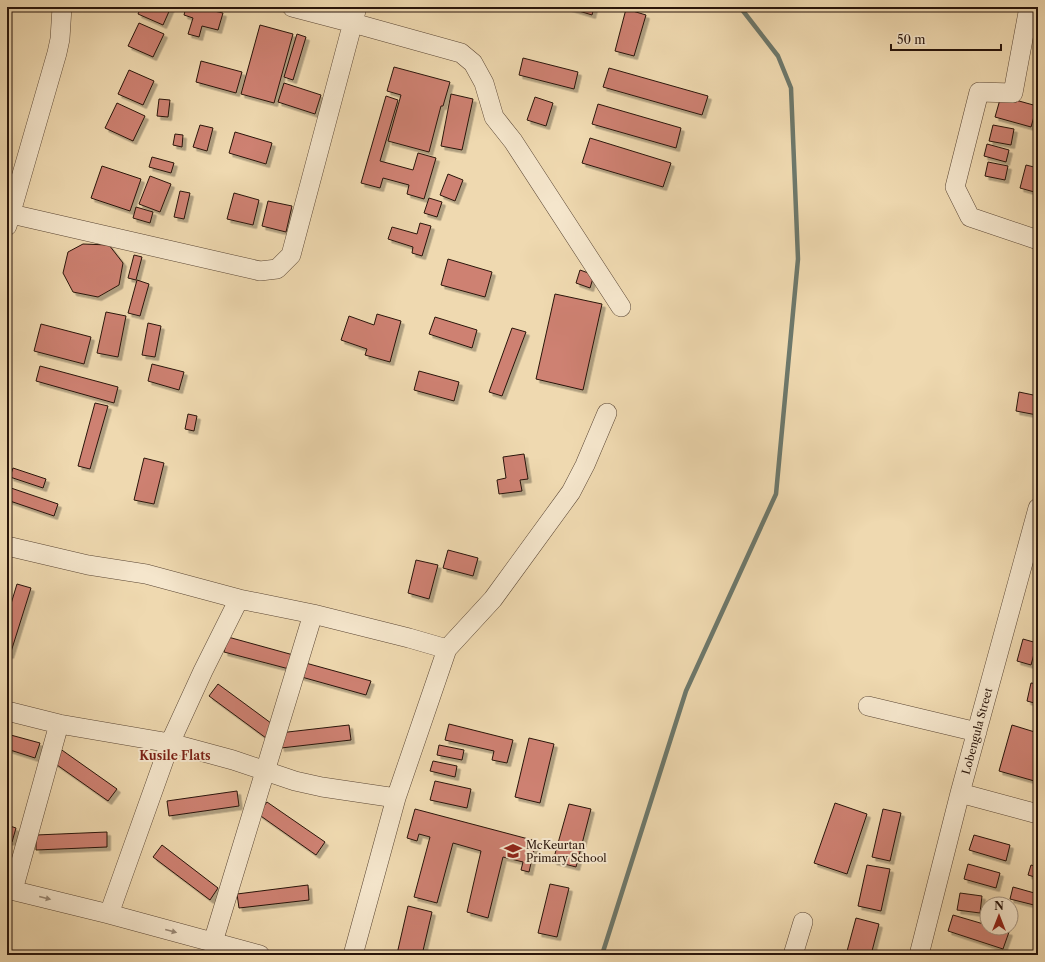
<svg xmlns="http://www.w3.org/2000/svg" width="1045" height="962" viewBox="0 0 1045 962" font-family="'Libre Caslon Text',serif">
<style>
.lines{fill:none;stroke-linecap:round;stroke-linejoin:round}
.stream{stroke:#6d786b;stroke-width:4.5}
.building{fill:#ce8172;stroke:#29150b;filter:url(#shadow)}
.minor-casing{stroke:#5a4634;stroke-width:20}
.minor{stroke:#f5e6cc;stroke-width:19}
.oneway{fill:#998875}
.labels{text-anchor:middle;stroke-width:4;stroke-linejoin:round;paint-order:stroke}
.street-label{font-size:11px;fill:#29150b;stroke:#f5e6cc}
.poi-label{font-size:11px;fill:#29150b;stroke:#f5e6cc;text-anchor:start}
.neighbourhood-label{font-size:12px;font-weight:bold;fill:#7a1f14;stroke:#f5e6cc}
</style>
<defs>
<filter id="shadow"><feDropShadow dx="3.5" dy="3.5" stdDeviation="0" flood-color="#0004"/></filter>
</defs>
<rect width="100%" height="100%" fill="#efd9b0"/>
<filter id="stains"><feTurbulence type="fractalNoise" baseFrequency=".005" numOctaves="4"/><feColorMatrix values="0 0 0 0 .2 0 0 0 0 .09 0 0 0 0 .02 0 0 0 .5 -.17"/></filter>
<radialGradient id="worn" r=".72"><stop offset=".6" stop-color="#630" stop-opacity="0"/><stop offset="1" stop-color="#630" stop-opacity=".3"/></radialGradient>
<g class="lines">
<path class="stream" d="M602,955l84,-264 90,-197 22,-235 -7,-171 -13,-32 -38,-49"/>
</g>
<path class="building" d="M141,7h30l-8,18 -25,-11z
M186,7h10v1l9,3v-2l18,4 -5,17 -16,-4 -3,11 -11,-3 5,-16 -9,-3z
M566,7h28l-2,8z
M626,9l20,6 -12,41 -19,-5z
M139,23l25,11 -11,23 -25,-11z
M260,25l33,9 -19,69 -33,-9z
M297,34l9,3 -13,43 -9,-3z
M523,58l55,14 -4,17 -55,-14z
M201,61l41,11 -6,21 -40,-11z
M394,67l56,15 -7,24h-2l-12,46 -41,-11 13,-46 -14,-4z
M609,68l99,28 -6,19 -99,-28z
M129,70l25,11 -11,24 -25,-11z
M284,83l37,12 -6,19 -37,-12z
M451,94l22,5 -11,51 -21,-4z
M386,96l12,4 -18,61 33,9 5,-17 18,5 -12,41 -17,-5 2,-9 -26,-7 -3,10 -19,-5z
M1001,96l36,10 -6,21 -36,-10z
M535,97l18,6 -7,23 -19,-6z
M159,99l11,1 -2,17 -11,-1z
M117,103l28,13 -12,25 -28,-13z
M598,104l83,24 -5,20 -84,-24z
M200,125l13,3 -6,23 -14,-4z
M993,125l21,4 -3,16 -22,-4z
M235,132l37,11 -6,21 -37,-11z
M175,134l8,1 -1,12 -9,-2z
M590,138l81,25 -8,24 -81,-24z
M987,144l22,6 -3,12 -22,-6z
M152,157l22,6 -3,10 -22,-6z
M988,162l20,4 -3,14 -20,-4z
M1026,165l12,3v25l-18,-5z
M102,166l39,13 -11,32 -39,-13z
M448,174l15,6 -8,21 -15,-6z
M150,176l21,8 -11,28 -21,-8z
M180,191l10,2 -6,26 -10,-2z
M234,193l25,7 -6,25 -26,-6z
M429,198l13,4 -5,15 -13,-4z
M268,201l24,5 -6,26 -24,-6z
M136,207l17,5 -3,11 -17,-5z
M420,223l11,3 -9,30 -10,-3 1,-6 -25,-8 4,-12 25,7z
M83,244l26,1 14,18 -4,22 -21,12 -25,-5 -10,-19 5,-21z
M134,255l8,2 -6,23 -8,-2z
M448,259l44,13 -7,25 -44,-12z
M580,270l14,5 -4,13 -14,-5z
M137,280l12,4 -9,32 -12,-3z
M555,294l47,10 -19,86 -47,-11z
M106,312l20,4 -8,41 -21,-4z
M377,314l24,7 -11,41 -25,-7 2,-6 -26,-9 8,-24 25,9z
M435,317l42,13 -5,18 -43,-14z
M148,323l13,3 -6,31 -13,-2z
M41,324l50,13 -7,27 -50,-13z
M512,328l14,4 -24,64 -13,-4z
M152,364l32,8 -5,18 -31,-9z
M40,366l78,21 -4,16 -78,-22z
M419,371l40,11 -5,19 -40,-11z
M1019,392l19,4v11l-1,8 -21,-4z
M95,403l13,3 -18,63 -12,-3z
M188,414l9,2 -3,15 -9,-2z
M524,454l4,25 -8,1 2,11 -23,3 -2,-14 9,-2 -3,-21z
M144,458l20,5 -10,41 -20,-4z
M13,468l33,11 -3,9 -33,-11z
M11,488l47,16 -4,12 -47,-16z
M448,550l30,8 -5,18 -30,-8z
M416,560l22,5 -9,34 -21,-6z
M17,584l14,4 -21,67 -3,-1v-37z
M228,637l69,19 -4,14 -69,-18z
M1023,639l14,4 -6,22 -14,-4z
M302,662l69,19 -5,14 -68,-19z
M1031,683l7,1v20l-11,-3z
M218,684l57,42 -9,12 -57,-42z
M449,724l64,16 -6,23 -15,-3 2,-9 -49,-11z
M349,725l2,15 -70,8 -2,-15z
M1012,725l26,8v49l-39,-11z
M7,734l33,9 -5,15 -28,-9z
M529,738l25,6 -14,59 -25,-6z
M439,745l25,5 -2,10 -25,-5z
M59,748l58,41 -9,12 -58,-41z
M433,761l24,5 -2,11 -25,-6z
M435,781l36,8 -4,19 -37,-8z
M237,791l2,15 -70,10 -2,-15z
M267,802l58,40 -9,13 -58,-41z
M835,803l32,11 -20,60 -33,-11z
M569,804l22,5 -15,58 -23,-6z
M415,809l121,32 -7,31 -8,-2 2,-8 -20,-5 -15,61 -21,-6 14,-61 -28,-8 -16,60 -23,-6 16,-60 -11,-3 -2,7 -10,-3z
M883,809l18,4 -11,48 -18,-4z
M7,825l9,3 -4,14 -5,-1z
M107,832v15l-71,3v-15z
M974,835l36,10 -4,16 -37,-11z
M162,845l56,43 -8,12 -57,-43z
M968,864l32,9 -4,15 -32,-9z
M867,865l23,4 -9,42 -23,-5z
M1031,865l7,2v11l-10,-3z
M550,884l19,4 -12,49 -19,-4z
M308,885l1,15 -70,8 -2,-14z
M1013,887l25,7v12l-28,-7z
M960,893l22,3 -2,17 -23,-3z
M408,906l24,6 -10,43 -25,-1z
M953,915l34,10v3h8l14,4 -6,17 -55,-18z
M856,918l23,6 -8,31h-25z"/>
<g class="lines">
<g class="minor-casing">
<path id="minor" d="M292,7l61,16 108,30 12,10 11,20 10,34 19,24 108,166
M1029,7l-16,86 -34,-1 -24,95 15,30 68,23
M7,213l253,58 17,-2 14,-14 66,-248
M7,226l50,-173 3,-14 2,-32
M7,546l81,19 58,9 93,25 74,15 96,24 38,11
M868,706l109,26
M7,711l52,13 111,19 63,17 62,21 27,6 74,11
M960,793l78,21
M7,889l102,25 151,41
M13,890l46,-166
M109,914l61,-171 33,-72 36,-72
M213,942l100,-328
M353,955l43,-157 51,-149 46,-50 78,-107 14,-27 22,-52
M793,955l10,-33
M919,955l41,-162 78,-285"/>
</g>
<use href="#minor" class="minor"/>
</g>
<defs><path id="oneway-solid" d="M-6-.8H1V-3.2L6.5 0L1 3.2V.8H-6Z"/></defs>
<g class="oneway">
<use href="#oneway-solid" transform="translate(45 898) rotate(14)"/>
<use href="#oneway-solid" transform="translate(171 931) rotate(15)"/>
</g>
<defs>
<g id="school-bare" transform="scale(1.38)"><path d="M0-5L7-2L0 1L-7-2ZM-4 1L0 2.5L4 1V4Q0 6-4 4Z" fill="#8f2418" stroke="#f5e6cc" stroke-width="2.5" paint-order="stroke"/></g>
</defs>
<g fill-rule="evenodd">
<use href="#school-bare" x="513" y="851"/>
</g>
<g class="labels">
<g class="street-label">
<text transform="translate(977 731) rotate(-75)" y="4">Lobengula Street</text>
</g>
<g class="poi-label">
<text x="526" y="849">McKeurtan<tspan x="526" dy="13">Primary School</tspan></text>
</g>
<g class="neighbourhood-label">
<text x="175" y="760">Kusile Flats</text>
</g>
</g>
<rect width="1045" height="962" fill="none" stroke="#efd9b0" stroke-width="24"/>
<rect x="8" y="8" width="1029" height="946" fill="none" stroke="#29150b" stroke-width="2"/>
<rect x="12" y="12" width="1021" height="938" fill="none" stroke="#29150b"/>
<g transform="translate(999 916)"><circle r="19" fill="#f5e6cc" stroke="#a3927f"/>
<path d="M0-3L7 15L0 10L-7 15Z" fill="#8f2418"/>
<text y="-6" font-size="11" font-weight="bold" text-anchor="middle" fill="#29150b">N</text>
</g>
<path d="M891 44v6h110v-6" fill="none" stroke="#29150b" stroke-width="2"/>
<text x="897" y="44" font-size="12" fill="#29150b" stroke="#f5e6cc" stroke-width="3" paint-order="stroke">50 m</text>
<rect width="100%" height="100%" filter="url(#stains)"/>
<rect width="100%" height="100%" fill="url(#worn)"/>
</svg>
